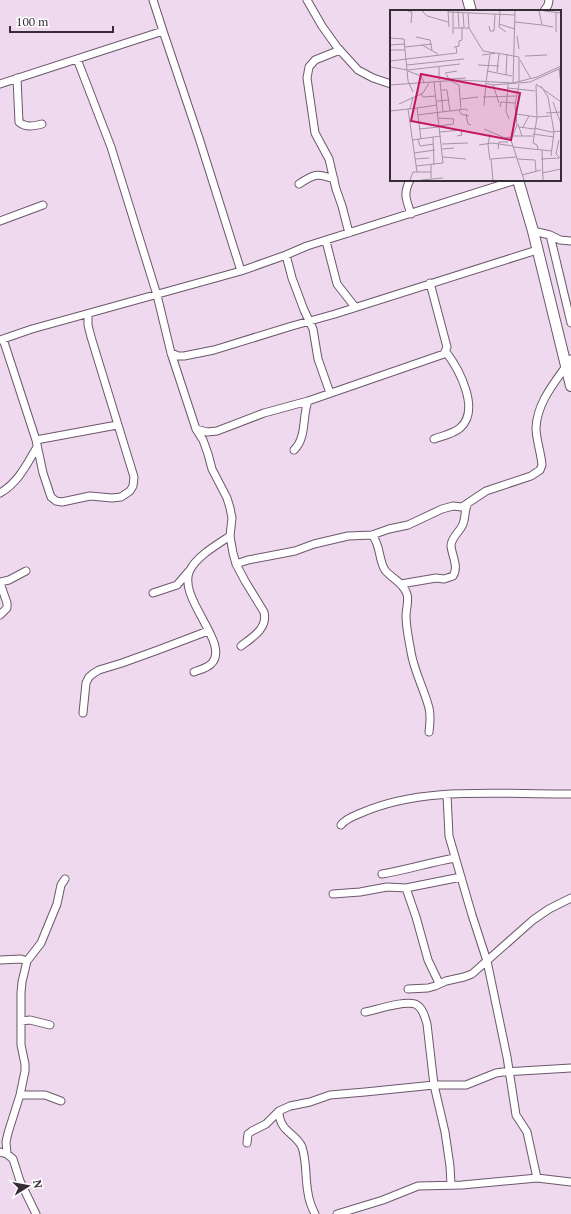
<svg xmlns="http://www.w3.org/2000/svg" width="571" height="1214" viewBox="0 0 571 1214" font-family="'PT Serif',serif">
<style>
.lines{fill:none;stroke-linecap:round;stroke-linejoin:round}
.minor-casing{stroke:#6b586b;stroke-width:9}
.secondary-casing{stroke:#6b586b;stroke-width:12}
.minor{stroke:#fff;stroke-width:7}
.secondary{stroke:#fff;stroke-width:10}
.inset-road{fill:none;stroke:#a594a5;stroke-width:1}
.view{fill:#c2185b;fill-opacity:0.15;stroke:#c2185b;stroke-width:2}
.inset-edge{fill:none;stroke:#362d36;stroke-width:2}
</style>
<rect width="100%" height="100%" fill="#efd9ef"/>
<g class="lines">
<g class="minor-casing">
<path id="minor" d="M153,0l10,31
M307,0l15,26 15,21 21,23 15,8 18,6
M544,11l4,-6 1,-5
M340,50l-25,10 -6,7 -2,11 8,55 14,26 7,30 6,17 7,27
M77,59l34,88 46,148 14,58 25,76 7,11 5,14 4,15 15,29 3,10 2,10 -2,18 3,17 3,11 9,17 19,31c4,16 -11,25 -23,34
M17,78l2,44c7,6 15,4 23,2
M0,84l163,-53 36,107 42,133
M410,180c-7,14 -4,19 1,34
M299,184c15,-10 17,-11 35,-5
M0,221l43,-16
M533,231l17,4 10,5 11,1
M550,235l21,88
M326,241l11,43 18,23
M286,255l6,23 12,32 9,19 5,30 12,34
M3,339l33,101 7,33 8,24 5,4 6,1 28,-6 22,2 9,-1 9,-6 3,-5 1,-9 -43,-140 -3,-12v-11
M0,340l32,-11 209,-58 45,-16 21,-9 209,-66
M171,353l7,3h6l30,-6 78,-24 43,-12 202,-64
M196,429l11,3 10,-1 47,-18 44,-12 136,-47 3,-7 -17,-64
M434,439c8,-3 19,-5 26,-11 21,-18 -1,-59 -14,-76
M36,440l81,-15
M294,450c13,-13 8,-33 14,-49
M0,493c18,-10 27,-29 37,-46
M372,535c9,10 6,24 13,35 7,9 18,12 22,24 2,7 -1,15 -1,22 0,12 3,24 5,36 3,19 13,37 18,56 2,8 1,16 0,24
M236,564l12,-4 47,-9 19,-7 34,-8 24,-1 17,-6 19,-4 34,-16 11,-3 9,1 24,-16 45,-15 9,-6 2,-5c-1,-12 -6,-26 -6,-37 1,-27 21,-48 35,-69
M0,582l9,-2 17,-9
M0,583l7,20v5l-7,7
M401,584l35,-6 8,1 9,-3c6,-9 -1,-20 -2,-30 0,-9 9,-14 12,-22 3,-7 1,-14 5,-21
M153,593l24,-8 12,-14
M194,672c5,-2 13,-4 17,-8 21,-20 -35,-66 -21,-94 7,-14 28,-26 40,-34
M83,713l3,-30 3,-6 5,-4 5,-3 23,-7 36,-13 50,-19
M447,795l2,41 23,79 15,46 20,96 9,58 11,17 10,46
M341,825c4,-6 13,-9 20,-12 63,-28 143,-18 210,-19
M382,874c25,-4 49,-12 73,-16
M406,888l10,29 12,43 11,23
M333,894l27,-2 27,-5 19,1 55,-11
M0,960l21,-1 6,2
M408,989l20,-1 7,-2 11,-5 18,-4 8,-3 61,-54 16,-11 22,-11
M365,1012c11,-2 42,-13 52,-7 6,4 8,12 10,19l7,61 11,47 5,34 1,19
M21,1021l9,-1 20,5
M20,1095h25l16,6
M279,1111c0,21 17,22 23,36 5,15 3,31 6,46 1,8 4,15 7,21
M247,1143l1,-9 4,-3 14,-7 13,-13 11,-5 20,-4 20,-7 35,-3 69,-7h32l30,-12 7,-1 68,-4
M0,1152l7,2 6,5 7,22 16,33
M7,1154l-1,-12 2,-9 12,-38 5,-24v-7l-4,-19v-52l1,-11 5,-21 14,-18 16,-39 4,-19 4,-6
M337,1214l46,-14 35,-14 44,-1 75,-7 34,4"/>
</g>
<g class="secondary-casing">
<path id="secondary" d="M468,0l3,11
M518,180l15,51 38,155"/>
</g>
<use href="#minor" class="minor"/>
<use href="#secondary" class="secondary"/>
</g>
<g transform="translate(390 10)">
<rect width="171" height="171" fill="#efd9ef"/>
<path class="inset-road" d="M18,1l4,1 -1,11M32,1l5,5 21,6M58,1l1,16M68,1l1,16M110,1l-1,16 7,5M149,1l3,14 11,2M154,1l17,2M58,2l67,3M73,3l1,14M125,12l27,3M109,14l16,5M99,16l1,5h4l1,-17M64,18h15l-1,-15M79,18l14,23 12,2M166,22v-19M63,24v-23M127,26l2,13M26,27l14,3 2,10M0,28l14,1 4,42 5,11M0,35l15,-1M32,35l16,9M15,37l27,-3M64,37l5,-1v-5l3,-1v-13M0,40h15M92,45l15,-2 22,4v24M135,46l22,-1M130,50l11,19M0,51l67,-8 -1,-6M17,55l57,-6M88,55l21,1M0,57l18,3M169,58l2,17M18,60l52,-6M18,61l13,5 3,6M97,61l25,5M107,62l2,-19M55,63l12,-2M56,64l3,5 17,-1M116,65l1,-21M49,70v-13M50,71l3,31M61,71l8,4 2,25M96,72l4,-27M95,73l8,2 37,-3 31,-14M123,73l2,-72M118,74l-2,27 3,8M129,74l-4,21 2,20 -6,15 13,40M146,74l25,18M0,75l69,-5 54,3 24,-6 24,-11M103,75l6,18M146,75l1,32 -4,26 4,2 1,4M151,76l7,11 6,35 -3,24M118,78l27,3M51,80h6l3,21M31,84l2,3 13,-1M93,87l33,-1M71,89l17,-2M47,91l12,-1M163,92l8,22M9,94l24,-11 6,-10M94,96l2,-23M110,97l1,-5 14,1M18,99l9,63M20,99l3,-12M69,100l2,4 8,2M0,101l27,-3M156,103l15,-1M76,104l2,10 3,1M126,104l21,3M27,105l49,-6 2,2M147,107l13,-1M48,108l16,1 -1,5 -14,2M128,114l4,12M129,117l15,2M133,117l6,-11M144,118l17,4 10,-1M29,119l20,-2M94,119l21,9 6,-1M50,122l21,-2 1,5 -5,1M143,124l21,3M122,126h21M43,127l1,28M28,129l2,7 14,-2M31,129l-4,-31 20,-3M22,130l29,-4M169,130l-3,14 5,5M52,134l26,-1M89,135l13,-2 21,3M123,137l39,4M52,139l12,-1M108,139l1,-7h9M152,140l1,30M24,143l21,-3M53,147l23,2M25,149l14,-1M127,149l18,1 1,11M151,149l18,-1M100,150l-2,-15 2,-11M41,155v13M26,156l27,-3 -9,-81M152,163l19,-4M132,165l19,-5M20,170l3,-8h18M31,170l22,-2M103,170l-2,-21 25,-2"/>
<path class="view" d="M31,64l99,19 -9,47 -100,-19z"/>
<rect width="171" height="171" class="inset-edge"/>
</g>
<g transform="translate(28 1186) rotate(79)" stroke="#ffffff" stroke-width="3" paint-order="stroke">
<path d="M0-3L7 15L0 10L-7 15Z" fill="#362d36"/>
<text y="-6" font-size="11" font-weight="bold" text-anchor="middle" fill="#362d36">N</text>
</g>
<path d="M10 26v6h103v-6" fill="none" stroke="#362d36" stroke-width="2"/>
<text x="16" y="26" font-size="12" fill="#362d36" stroke="#ffffff" stroke-width="3" paint-order="stroke">100 m</text>
</svg>
